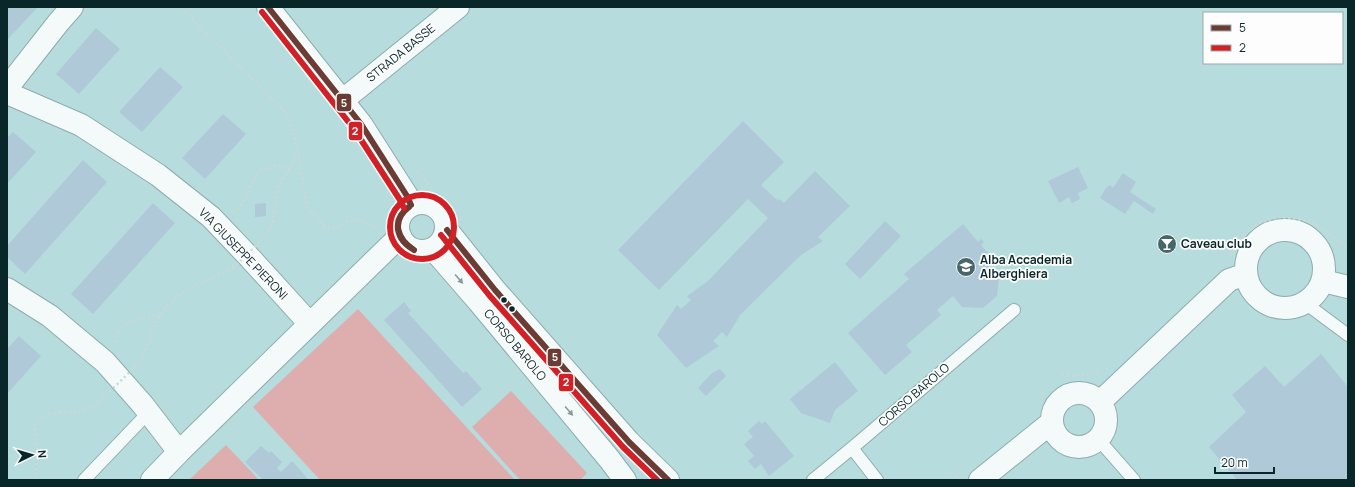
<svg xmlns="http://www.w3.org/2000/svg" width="1355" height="487" viewBox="0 0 1355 487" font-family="Manrope,sans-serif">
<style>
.green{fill:#deadae}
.building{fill:#afc9d9}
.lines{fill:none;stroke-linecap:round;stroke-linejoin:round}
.lane-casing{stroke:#8eacae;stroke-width:14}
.street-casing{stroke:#8eacae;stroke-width:24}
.secondary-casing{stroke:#8eacae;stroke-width:24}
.path{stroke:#cbd8d8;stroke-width:2.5;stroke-dasharray:2 3;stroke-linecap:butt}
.lane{stroke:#f4fafa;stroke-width:12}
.street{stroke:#f4fafa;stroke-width:22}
.secondary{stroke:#f4fafa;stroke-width:22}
.path-bridge{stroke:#cbd8d8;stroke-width:2.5;stroke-dasharray:2 3;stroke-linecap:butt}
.bus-1-casing{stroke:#fdfdfd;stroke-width:9}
.bus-2-casing{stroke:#fdfdfd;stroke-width:9}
.bus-1{stroke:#6a3c33;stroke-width:6}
.bus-2{stroke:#d22027;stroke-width:6}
.oneway{fill:#8a9b9c}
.bus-dot{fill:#092729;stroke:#fdfdfd;stroke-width:1.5}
.labels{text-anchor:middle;stroke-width:3.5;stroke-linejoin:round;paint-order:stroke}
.street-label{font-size:12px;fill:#092729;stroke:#fdfdfd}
.poi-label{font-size:12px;font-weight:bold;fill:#092729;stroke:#fdfdfd;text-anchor:start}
.line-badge{stroke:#fdfdfd;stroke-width:1.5}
.badge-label{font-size:11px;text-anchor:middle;font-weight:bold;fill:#fff}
</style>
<rect width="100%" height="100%" fill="#b6dcdd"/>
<path class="green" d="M358,309l157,171h-195l-67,-73z
M511,391l76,82 -7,7h-60l-48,-53z
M226,445l33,35h-70z"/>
<path class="building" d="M7,7h31l-31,33z
M96,28l24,21 -41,45 -23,-20z
M160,67l23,20 -41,45 -23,-20z
M223,114l23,20 -41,45 -23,-21z
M743,121l41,41 -23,23 17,16 1,-2 5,4 31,-32 35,35 -32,31 5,4 -22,14 -61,60 -13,22 -5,-5 -9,9 6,5 -33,22 -29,-33 20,-30 4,4 10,-9 -4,-4 21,-15 60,-63 -20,-19 -89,91 -41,-40z
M13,132l23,20 -29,32v-46z
M83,160l24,22 -82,92 -18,-17v-11z
M1078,167l10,21 -10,5 2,6 -8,4 -3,-6 -10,6 -11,-22z
M1123,173l13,9 -6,10 26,17 -3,5 -19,-13 -9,13 -25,-16 6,-10 4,-3 3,3z
M153,203l22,20 -82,91 -22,-20z
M266,203v13l-11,1v-13z
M885,221l16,15 -41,43 -15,-15z
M963,224l15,18 3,-3 3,3 -3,3 8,9 -6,4 4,6 12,14 -2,18 -14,12 -21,-1 -9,-11 -16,14 4,5 -35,30 6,7 -27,23 -37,-42 61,-54 -5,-5z
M404,302l7,9 -3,2 55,60 3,-2 16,18 -20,18 -78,-87z
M19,336l22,20 -34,38v-45z
M1321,354l27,33v93h-111l-28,-33 37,-35 -14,-17 33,-29 19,21z
M835,362l23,29 -23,19 -5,13 -29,-10 -11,-14z
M720,369l6,7 -20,20 -8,-8 14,-15z
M759,421l3,3 3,-3 29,35 -25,20 -8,-12 -6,5 -7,-8 6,-5 -10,-12 9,-7 -5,-6z
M261,446l8,7 2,-2 11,11 -5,6 4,4 11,-11 17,19h-46l-18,-18z"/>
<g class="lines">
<g class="lane-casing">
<path id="lane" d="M1305,303l43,32
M1098,439l36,41
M852,448l25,32
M84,480l64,-67
M813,480l39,-32 162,-138"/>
</g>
<g class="street-casing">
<path id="street" d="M7,88l51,-65 14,-16
M7,93l74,32 77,50 53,42 39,41 60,66
M343,100l115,-93
M1246 269a39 39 0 1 1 78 0a39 39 0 1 1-78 0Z
M1323,281l25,6
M7,289l43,27 55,46 38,43 36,47
M1052 420a27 27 0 1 1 54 0a27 27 0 1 1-54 0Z
M1100,402l129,-122 17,-6
M152,480l27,-28 221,-216
M980,480l72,-58"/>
</g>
<g class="secondary-casing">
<path id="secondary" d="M268,7l93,117 46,72 4,9
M398 227a24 24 0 1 1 48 0a24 24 0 1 1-48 0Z
M447,230l48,60 134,152 39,38
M433,249l46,53 131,158 15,20"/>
</g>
<path class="path" d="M182,7l15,17 89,89 10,28 11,66 18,20 12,1 11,-7 12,-1 18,9
M418,171l30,38
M234,213l10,-11 7,-18 8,-13 19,-6 12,4
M266,236l7,-14 4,-32 13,-21 7,-17
M1230,256l15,-23 14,-10 20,-6 32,4 20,14 17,14
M114,342c8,-21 13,-19 33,-24 5,-2 10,-4 15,-6
M142,360c6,-15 11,-36 21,-49 9,-12 25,-22 39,-29 12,-5 20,-7 31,-14
M1062,374l11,2 26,-3
M1041,404l2,-14
M36,480l1,-37 -3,-17 5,-9 21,-5 15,1 15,-5 9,-6
M951,480l9,-7"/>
<use href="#lane" class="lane"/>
<use href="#street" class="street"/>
<use href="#secondary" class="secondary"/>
<path class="path-bridge" d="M233,268l33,-32
M99,402l43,-42"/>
<g class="bus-1-casing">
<path id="bus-1" d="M268,7l93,117 46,72 4,9
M409,207c-18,14 -12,32 5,43
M409,207c-18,13 -13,33 5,43
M447,230l48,60 134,152 39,38"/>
</g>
<g class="bus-2-casing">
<path id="bus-2" d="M262,12l92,117 46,71 4,8
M390 227a32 32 0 1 1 64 0a32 32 0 1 1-64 0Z
M441,235l48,60 134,152 34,33"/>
</g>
<use href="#bus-1" class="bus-1"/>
<use href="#bus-2" class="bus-2"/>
</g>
<defs><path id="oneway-solid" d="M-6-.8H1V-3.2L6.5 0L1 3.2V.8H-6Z"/></defs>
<g class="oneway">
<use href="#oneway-solid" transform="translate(459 279) rotate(49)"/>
<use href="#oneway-solid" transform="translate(569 411) rotate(50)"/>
</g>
<defs>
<g id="bar-disc" transform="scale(1)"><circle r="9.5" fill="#466668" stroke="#fdfdfd"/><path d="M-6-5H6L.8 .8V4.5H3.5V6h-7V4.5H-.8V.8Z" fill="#fff"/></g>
<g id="school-disc" transform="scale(1)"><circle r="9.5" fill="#466668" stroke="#fdfdfd"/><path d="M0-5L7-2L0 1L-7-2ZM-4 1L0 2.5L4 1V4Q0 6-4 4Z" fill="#fff"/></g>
</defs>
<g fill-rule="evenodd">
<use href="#bar-disc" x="1167" y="244"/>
<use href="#school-disc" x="966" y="267"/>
</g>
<g class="bus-dot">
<circle cx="504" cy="300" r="3.5"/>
<circle cx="512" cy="309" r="3.5"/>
</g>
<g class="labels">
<g class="street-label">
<text transform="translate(401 53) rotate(-39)" y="4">STRADA BASSE</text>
<text transform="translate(243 254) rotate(46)" y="4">VIA GIUSEPPE PIERONI</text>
<text transform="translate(515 345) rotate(50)" y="4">CORSO BAROLO</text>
<text transform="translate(914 395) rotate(-41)" y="4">CORSO BAROLO</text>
</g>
<g class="poi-label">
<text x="1181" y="248">Caveau club</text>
<text x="980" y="264">Alba Accademia<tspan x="980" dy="14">Alberghiera</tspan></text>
</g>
</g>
<g class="line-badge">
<rect x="336" y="93" width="16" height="19" rx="4" fill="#6a3c33"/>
<rect x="348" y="121" width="15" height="20" rx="4" fill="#d22027"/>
<rect x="547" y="348" width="15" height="19" rx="4" fill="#6a3c33"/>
<rect x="558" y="373" width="16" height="19" rx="4" fill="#d22027"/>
</g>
<g class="badge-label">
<text x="344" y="107">5</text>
<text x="355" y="135">2</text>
<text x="555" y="361">5</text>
<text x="566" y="386">2</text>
</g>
<rect width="1355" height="487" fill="none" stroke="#092729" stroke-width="16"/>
<rect x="1203" y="12" width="140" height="52" fill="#fdfdfd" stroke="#9ba7a8"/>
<rect x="1211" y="25" width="20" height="6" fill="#6a3c33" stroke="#9ba7a8"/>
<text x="1239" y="32" font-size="12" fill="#092729">5</text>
<rect x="1211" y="45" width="20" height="6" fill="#d22027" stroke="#9ba7a8"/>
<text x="1239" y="52" font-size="12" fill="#092729">2</text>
<g transform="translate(32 455) rotate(85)" stroke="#fdfdfd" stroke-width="3" paint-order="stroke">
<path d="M0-3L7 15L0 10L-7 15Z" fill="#092729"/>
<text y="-6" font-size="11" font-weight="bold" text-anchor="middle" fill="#092729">N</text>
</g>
<path d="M1215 467v6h59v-6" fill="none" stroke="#092729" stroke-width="2"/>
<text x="1221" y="467" font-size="12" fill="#092729" stroke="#fdfdfd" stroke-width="3" paint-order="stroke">20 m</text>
</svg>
